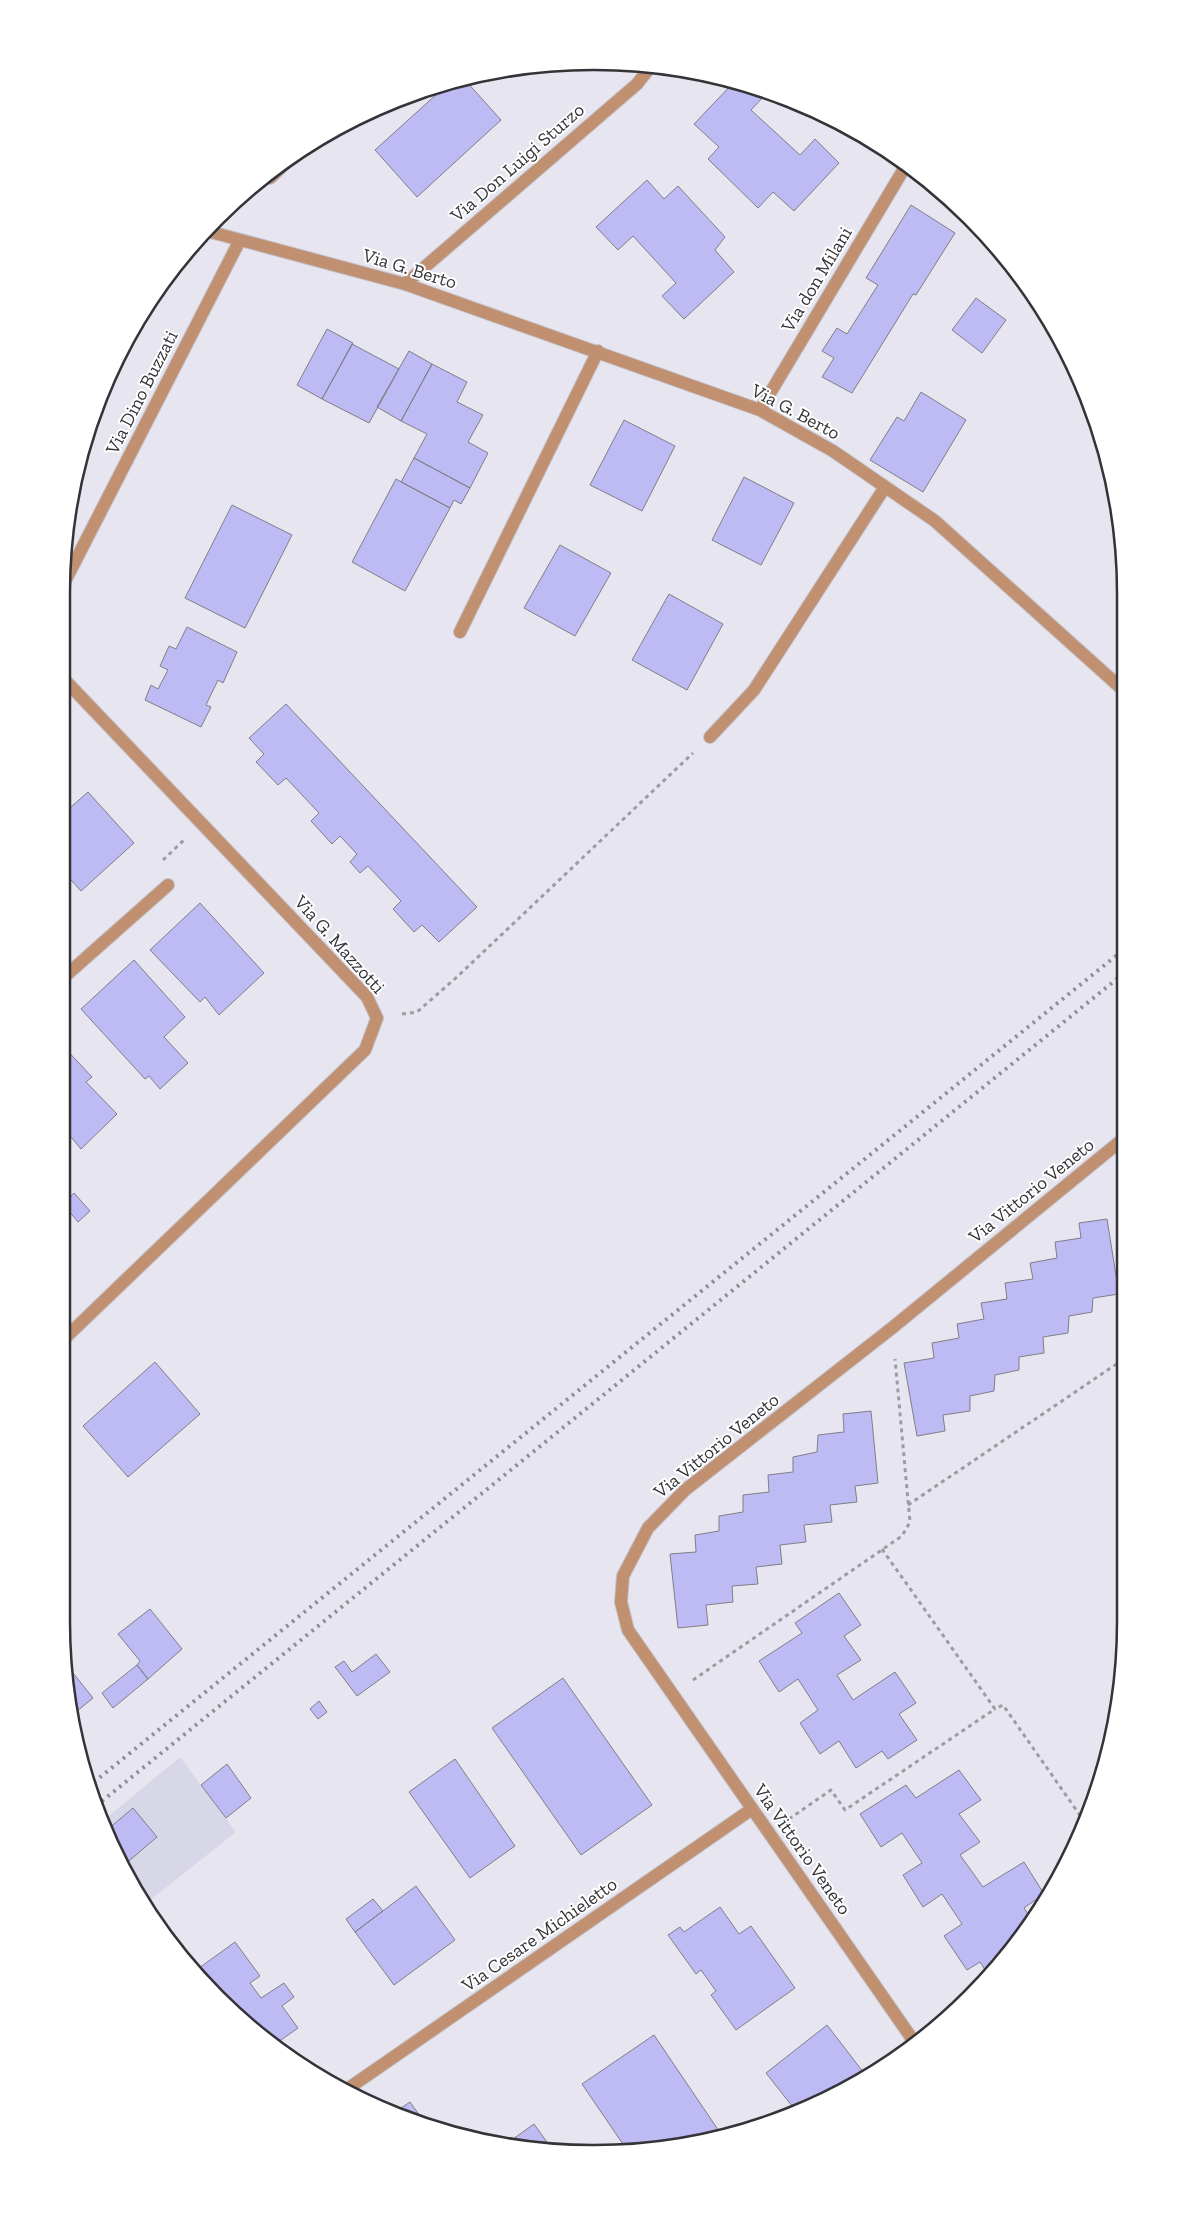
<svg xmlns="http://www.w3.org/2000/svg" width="1187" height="2215" viewBox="0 0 1187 2215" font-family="'Zilla Slab',serif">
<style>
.built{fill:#d7d7e8}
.building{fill:#bdbaf4;stroke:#7f7f87}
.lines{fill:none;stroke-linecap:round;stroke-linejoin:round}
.street-casing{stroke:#c3c2cb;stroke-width:14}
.path{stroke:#9b9ba2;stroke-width:3;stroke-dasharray:4 4;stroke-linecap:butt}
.street{stroke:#c19071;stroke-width:12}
.rail{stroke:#8d8d94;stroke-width:4;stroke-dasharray:2.5 5;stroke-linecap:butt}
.labels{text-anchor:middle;stroke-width:4;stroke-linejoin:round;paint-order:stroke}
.street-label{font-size:19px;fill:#343438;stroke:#fff}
.rim{fill:none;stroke:#343438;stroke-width:2.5}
</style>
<rect width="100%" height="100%" fill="#e7e6f0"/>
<path class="built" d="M180,1757l56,75 -92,73 -12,-18 -29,-66z"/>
<path class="building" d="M465,80l36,40 -84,77 -42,-47 74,-67z
M735,81l23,8 6,7 -13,14 49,45 15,-16 24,24 -45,48 -21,-19 -15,16 -50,-49 11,-12 -25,-23z
M647,180l17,19 14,-13 47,51 -10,13 19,22 -50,47 -22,-23 14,-13 -43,-47 -15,14 -22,-23z
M911,205l44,28 -39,62 -3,-1 -61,99 -30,-16 12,-19 -12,-7 15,-23 10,6 31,-49 -12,-7z
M976,298l30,22 -24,33 -30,-23z
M327,329l26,14 -31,56 -25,-14z
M352,344l47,25 -30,54 -47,-24z
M409,351l23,13 -31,57 -24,-14z
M432,364l35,18 -10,20 26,13 -15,27 20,11 -18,35 -56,-30 13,-24 -26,-13z
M921,392l45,28 -43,72 -53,-32 27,-43 7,4z
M624,420l51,26 -33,65 -52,-26z
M414,458l56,30 -9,16 -7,-4 -4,8 -49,-26z
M744,477l50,26 -33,62 -49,-25z
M396,479l54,29 -45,83 -53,-29z
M232,505l60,30 -47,93 -60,-30z
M560,545l51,28 -36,63 -51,-28z
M669,594l54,30 -36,66 -55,-30z
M187,627l50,25 -14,31 -5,-3 -12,25 5,2 -10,20 -56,-27 6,-15 7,4 10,-19 -8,-4 9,-20 7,3z
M286,704l191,203 -38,35 -17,-17 -8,7 -21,-23 8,-8 -33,-35 -8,7 -10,-11 7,-8 -17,-18 -8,8 -21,-23 8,-8 -33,-35 -8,7 -22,-23 8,-8 -15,-16z
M88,792l46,51 -53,48 -19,-21v-55z
M200,903l64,70 -45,42 -14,-18 -5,5 -50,-52z
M134,960l51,57 -21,20 24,26 -28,26 -11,-13 -4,3 -64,-70z
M62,1045l30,32 -6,5 31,32 -36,35 -10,-12 -7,7 -2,-3z
M74,1193l16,18 -12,11 -15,-18z
M1107,1219l12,75 -26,4 -1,14 -23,4 -1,17 -25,4 1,16 -25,4v13l-24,5 -1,16 -24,5v15l-27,4 2,16 -28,5 -13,-73 30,-5 -2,-15 27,-5 -2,-14 27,-5 -3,-16 26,-4 -2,-16 28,-4 -3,-16 27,-5 -2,-16 26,-4 -2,-15z
M155,1362l45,52 -72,63 -45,-51z
M871,1411l7,72 -23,3 2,16 -27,3 2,17 -28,3 2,17 -26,3 2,19 -26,3 2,17 -26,2 1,16 -27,3 2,20 -30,3 -8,-74 26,-2 -1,-17 24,-4v-15l24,-4v-17l26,-3 -1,-17 25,-3v-15l24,-5 1,-17 26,-3 -1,-18z
M839,1593l22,32 -17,11 17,24 -24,15 16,25 42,-28 21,31 -17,11 18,26 -29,19 -6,-8 -26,17 -17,-27 -19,13 -20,-31 18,-13 -20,-31 -19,13 -20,-31 43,-28 -7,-10z
M150,1609l32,40 -34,30 -11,-14 3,-4 -22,-27z
M376,1654l14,18 -33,24 -22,-29 9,-6 8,11z
M137,1665l11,14 -35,29 -11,-15z
M73,1673l20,25 -22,18 -4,-38z
M563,1678l89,127 -71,50 -89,-127z
M319,1701l8,11 -9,7 -8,-10z
M455,1759l60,87 -45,32 -61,-86z
M227,1764l24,34 -25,20 -25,-33z
M959,1770l22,30 -22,14 21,28 -20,13 23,32 41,-25 20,32 -20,14 8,12 -16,25 -27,31 -9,-14 -13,8 -23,-34 18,-12 -20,-30 -19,13 -20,-32 19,-12 -20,-30 -21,14 -21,-33 46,-29 10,13z
M133,1808l24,29 -34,29 -16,-36z
M416,1886l39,54 -61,45 -39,-53z
M373,1899l10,12 -28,21 -9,-13z
M720,1907l19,27 12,-8 44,62 -59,42 -25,-35 5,-4 -15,-21 -5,4 -28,-39 12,-8 4,5z
M235,1942l25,34 -10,7 11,15 23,-15 10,14 -12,9 16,22 -24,17 -32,-24 -47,-50z
M827,2025l40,52 -38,22 -33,12 -30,-38z
M654,2035l69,102 -94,16 -47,-69z
M410,2102l17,24 -35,-12z
M534,2124l20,28 -48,-8z"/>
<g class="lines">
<g class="street-casing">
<path id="street" d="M265,177l5,1 19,-18
M207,231l198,53 355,126 73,41 102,70 187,168
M405,284l232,-200 14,-18
M760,410l145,-243
M62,587l178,-347
M460,632l138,-281
M710,737l44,-47 131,-203
M62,979l106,-94
M62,1341l303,-291 12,-32 -10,-21 -305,-320
M915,2043l-287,-413 -7,-28 2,-26 25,-48 37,-38 207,-162 231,-189
M346,2090l406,-281"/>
</g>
<path class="path" d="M163,860l21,-20
M402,1014l15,-2 40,-35 236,-224
M1121,1173l2,20
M908,1505l216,-146
M882,1549l113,160 8,-4 81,116
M693,1680l209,-144 8,-14 -15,-163
M789,1819l42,-29 14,20 150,-101"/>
<use href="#street" class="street"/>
<path class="rail" d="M88,1787l1034,-836
M96,1806l1027,-832"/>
</g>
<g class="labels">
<g class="street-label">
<text transform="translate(517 162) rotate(-41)" y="7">Via Don Luigi Sturzo</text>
<text transform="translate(410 268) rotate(17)" y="7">Via G. Berto</text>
<text transform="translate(816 279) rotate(-59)" y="7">Via don Milani</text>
<text transform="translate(141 392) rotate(-63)" y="7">Via Dino Buzzati</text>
<text transform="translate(796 411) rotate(28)" y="7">Via G. Berto</text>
<text transform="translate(340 944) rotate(48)" y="7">Via G. Mazzotti</text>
<text transform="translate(1031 1190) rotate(-39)" y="7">Via Vittorio Veneto</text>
<text transform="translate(716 1445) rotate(-39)" y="7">Via Vittorio Veneto</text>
<text transform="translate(803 1849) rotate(55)" y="7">Via Vittorio Veneto</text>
<text transform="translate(539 1934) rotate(-35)" y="7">Via Cesare Michieletto</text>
</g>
</g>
<path d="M0 0H1187V2215H0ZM593 70H594A523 523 0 0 1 1117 593V1622A523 523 0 0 1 594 2145H593A523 523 0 0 1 70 1622V593A523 523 0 0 1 593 70Z" fill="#fff" fill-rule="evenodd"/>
<path class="rim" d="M593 70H594A523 523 0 0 1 1117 593V1622A523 523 0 0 1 594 2145H593A523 523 0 0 1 70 1622V593A523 523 0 0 1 593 70Z"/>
</svg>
